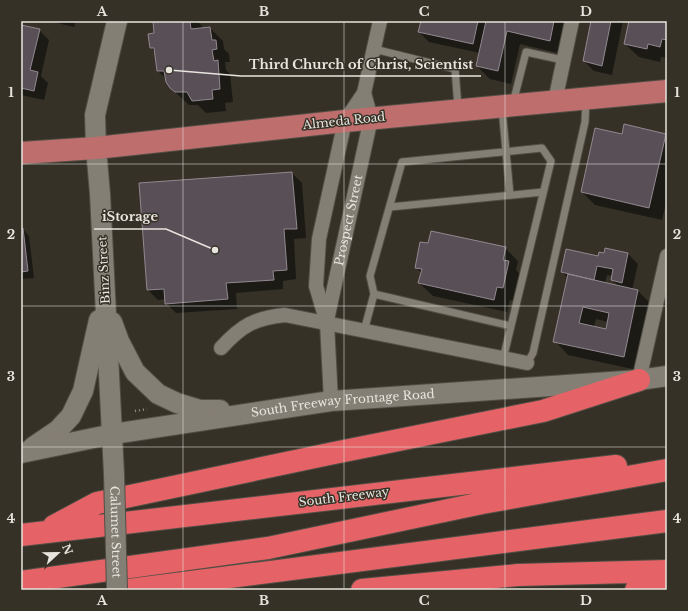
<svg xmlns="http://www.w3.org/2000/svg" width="688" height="611" viewBox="0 0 688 611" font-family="'Libre Baskerville',serif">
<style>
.shadow{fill:#0007;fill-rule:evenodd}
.building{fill:#584f57;stroke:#928891;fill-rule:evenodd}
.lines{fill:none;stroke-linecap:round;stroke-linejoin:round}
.service-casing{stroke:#524e45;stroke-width:9}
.minor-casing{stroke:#524e45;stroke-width:16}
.secondary-casing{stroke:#524e45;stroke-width:22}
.primary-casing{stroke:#524e45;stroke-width:24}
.motorway-casing{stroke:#524e45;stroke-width:24}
.path{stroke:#939087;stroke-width:2.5;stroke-dasharray:1 3;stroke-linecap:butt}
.service{stroke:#847f74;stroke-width:7}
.minor{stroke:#847f74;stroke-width:14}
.secondary{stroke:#847f74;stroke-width:20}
.primary{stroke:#be6e6c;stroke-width:22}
.motorway{stroke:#e56366;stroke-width:22}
.secondary-bridge-casing{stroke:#524e45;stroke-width:22;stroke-linecap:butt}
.secondary-bridge{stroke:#847f74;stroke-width:20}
.grid{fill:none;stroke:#e7e5de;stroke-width:1;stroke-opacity:0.55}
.labels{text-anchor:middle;stroke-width:3;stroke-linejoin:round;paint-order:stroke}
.street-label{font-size:12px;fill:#e7e5de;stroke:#353127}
.leader{fill:none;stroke:#e7e5de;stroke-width:1.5}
.callout-dot{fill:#e7e5de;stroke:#353127;stroke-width:1.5}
.callout-label{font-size:13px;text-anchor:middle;font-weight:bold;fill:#e7e5de;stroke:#353127;stroke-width:3;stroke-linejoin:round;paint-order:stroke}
.neatline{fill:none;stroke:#e7e5de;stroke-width:1.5}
.grid-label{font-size:13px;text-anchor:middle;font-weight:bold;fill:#e7e5de}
</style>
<rect width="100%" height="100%" fill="#353127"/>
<path class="shadow" d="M49,21h27l-2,6z
M154,21h43l5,5v3l8,-1 13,13 1,8 5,5 1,8h-5l1,8 4,4 3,28 -8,1 1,8 -20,2 -8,-8h-9l-18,-17 -5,-9 -8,-8 -2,-18 -5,-5 4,-14z
M422,21h148l-8,33 -42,-10 -9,40 -21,-5 -13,-13 3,-13 -51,-11 -10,-10z
M592,21h31l-11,54 -18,-4 -10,-10z
M630,21h37v37l-6,-1 -1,5 -21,-5 -14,-13z
M21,26l18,4 10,10 -8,36 7,7 -4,17 -23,-5z
M665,135l2,1v63l-5,21 -67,-15 -13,-13 41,-56z
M292,173l10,10 4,55 -12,1 2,40 -13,2v8l-47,4 1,16 -61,4 -10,-10v-4l-8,1 -10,-10z
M21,229h2l6,7 5,42 -13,1z
M505,248l13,13 -2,9 5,5 -5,26 -6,-1 -3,12 -74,-16 -14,-13 3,-10 -6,-5z
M606,249l22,5 10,10 -6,26 6,1 13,13 -14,66 -69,-15 -13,-14 13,-63 -6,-6 43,-17zM607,275l6,1 -1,4 7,7 -14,-3zM596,319l12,3 -2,8 -12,-3z"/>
<path class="building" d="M153,21h37l1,8 19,-2 2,13h4l1,9 -5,1 2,11 4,-1 2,29 -8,1 1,9 -21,2 -5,-9h-12l-5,-4 -4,-6 -2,-11h-7l-3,-23h-4l-2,-14 6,-1z
M421,21h57l-5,23 -55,-12z
M486,21h68l-4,20 -43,-10 -9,40 -22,-5z
M591,21h20l-9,45 -19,-5z
M629,21h38v19l-5,-1 -2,8 -12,-3 -1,5 -23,-5z
M21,25l19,4 -10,41 8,2 -4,19 -13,-3z
M624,124l42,10 -17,74 -68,-16 14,-64 27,6z
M292,172l5,57h-13l3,41 -14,1 1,9 -48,3 2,16 -63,5 -1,-15 -17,1 -8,-107z
M21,228h2l5,43 -7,1z
M431,231l75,16 -3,13 6,1 -6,27 -6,-1 -3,13 -76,-17 4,-14 -7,-1 5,-26 8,1z
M605,248l23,5 -6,30 -11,-3 2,-11 -16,-3 -3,14 -33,-8 5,-23 32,7 1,-4 5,1z
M568,274l70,16 -14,67 -71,-15zM583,307l26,6 -3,16 -27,-6z"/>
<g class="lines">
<g class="service-casing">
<path id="service" d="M374,49l81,20 3,38
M513,103l13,-51 37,8
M502,108l8,87
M390,207l153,-15
M374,294l137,32
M364,331l10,-37 -4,-18 32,-114 140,-14 9,13 -48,198
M527,363l6,-10 52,-231 1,-22"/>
</g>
<g class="minor-casing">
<g id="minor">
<path d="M555,101l17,-80"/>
<path id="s1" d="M327,320l44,-202 -7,-25"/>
<path d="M221,348c21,-23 34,-30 64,-33l242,48"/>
<path d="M639,380l28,-124"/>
<path d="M331,401l-4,-78 -11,-37 3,-47 26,-118 19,-28 16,-72"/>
</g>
</g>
<g class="secondary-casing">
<g id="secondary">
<path d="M112,322l7,19 16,31 23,22 19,9 23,7h20"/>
<path d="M33,447l25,-17 13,-14 12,-25 16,-71"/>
<path id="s2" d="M21,453l92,-19 218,-33 308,-21 28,-4"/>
<path d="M114,474l-14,-280 -4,-46 -1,-33 22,-94"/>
</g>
</g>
<g class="primary-casing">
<path id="primary" d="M21,153l75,-5 249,-27 322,-30"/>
</g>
<g class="motorway-casing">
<path id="motorway" d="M54,526l43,-23 232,-49 214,-43 96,-31
M21,535l595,-69
M21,582l247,-34 214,-45 185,-33
M129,590l538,-69
M362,590l156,-15 149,-4
M636,590l31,-4"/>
</g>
<path class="path" d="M135,411l12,-2"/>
<use href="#service" class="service"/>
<use href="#minor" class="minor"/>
<use href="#secondary" class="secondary"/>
<use href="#primary" class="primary"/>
<use href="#motorway" class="motorway"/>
<g class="secondary-bridge-casing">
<g id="secondary-bridge">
<path id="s3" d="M114,474l3,116"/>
</g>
</g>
<use href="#secondary-bridge" class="secondary-bridge"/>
</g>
<path class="grid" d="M183,21v569M344,21v569M505,21v569M21,164h646M21,306h646M21,447h646"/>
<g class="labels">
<g class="street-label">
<text transform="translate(344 121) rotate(-6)" y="4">Almeda Road</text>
<text dy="4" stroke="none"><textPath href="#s1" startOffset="102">Prospect Street</textPath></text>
<text transform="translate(104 270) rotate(-93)" y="4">Binz Street</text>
<text dy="4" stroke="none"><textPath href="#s2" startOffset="326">South Freeway Frontage Road</textPath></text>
<text transform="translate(344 497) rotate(-7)" y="4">South Freeway</text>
<text dy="4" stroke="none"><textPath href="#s3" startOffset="58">Calumet Street</textPath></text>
</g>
</g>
<path class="leader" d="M169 70L241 76H481M215 250L166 229H94"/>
<g class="callout-dot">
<circle cx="169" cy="70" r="4"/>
<circle cx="215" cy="250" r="4"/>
</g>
<g class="callout-label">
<text x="361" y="69">Third Church of Christ, Scientist</text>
<text x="130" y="221">iStorage</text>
</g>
<rect width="688" height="611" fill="none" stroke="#353127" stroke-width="44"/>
<g transform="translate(58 553) rotate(68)" stroke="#353127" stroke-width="3" paint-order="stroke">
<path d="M0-3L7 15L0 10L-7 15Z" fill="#e7e5de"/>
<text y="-6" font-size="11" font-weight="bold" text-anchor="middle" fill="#e7e5de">N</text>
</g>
<rect x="22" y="22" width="644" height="567" class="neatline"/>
<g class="grid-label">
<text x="102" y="16">A</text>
<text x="264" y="16">B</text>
<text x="424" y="16">C</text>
<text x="586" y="16">D</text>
<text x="11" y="97">1</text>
<text x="677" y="97">1</text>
<text x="11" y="239">2</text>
<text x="677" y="239">2</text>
<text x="11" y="381">3</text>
<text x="677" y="381">3</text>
<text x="11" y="523">4</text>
<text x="677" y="523">4</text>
<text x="102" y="605">A</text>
<text x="264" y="605">B</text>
<text x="424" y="605">C</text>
<text x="586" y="605">D</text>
</g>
</svg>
